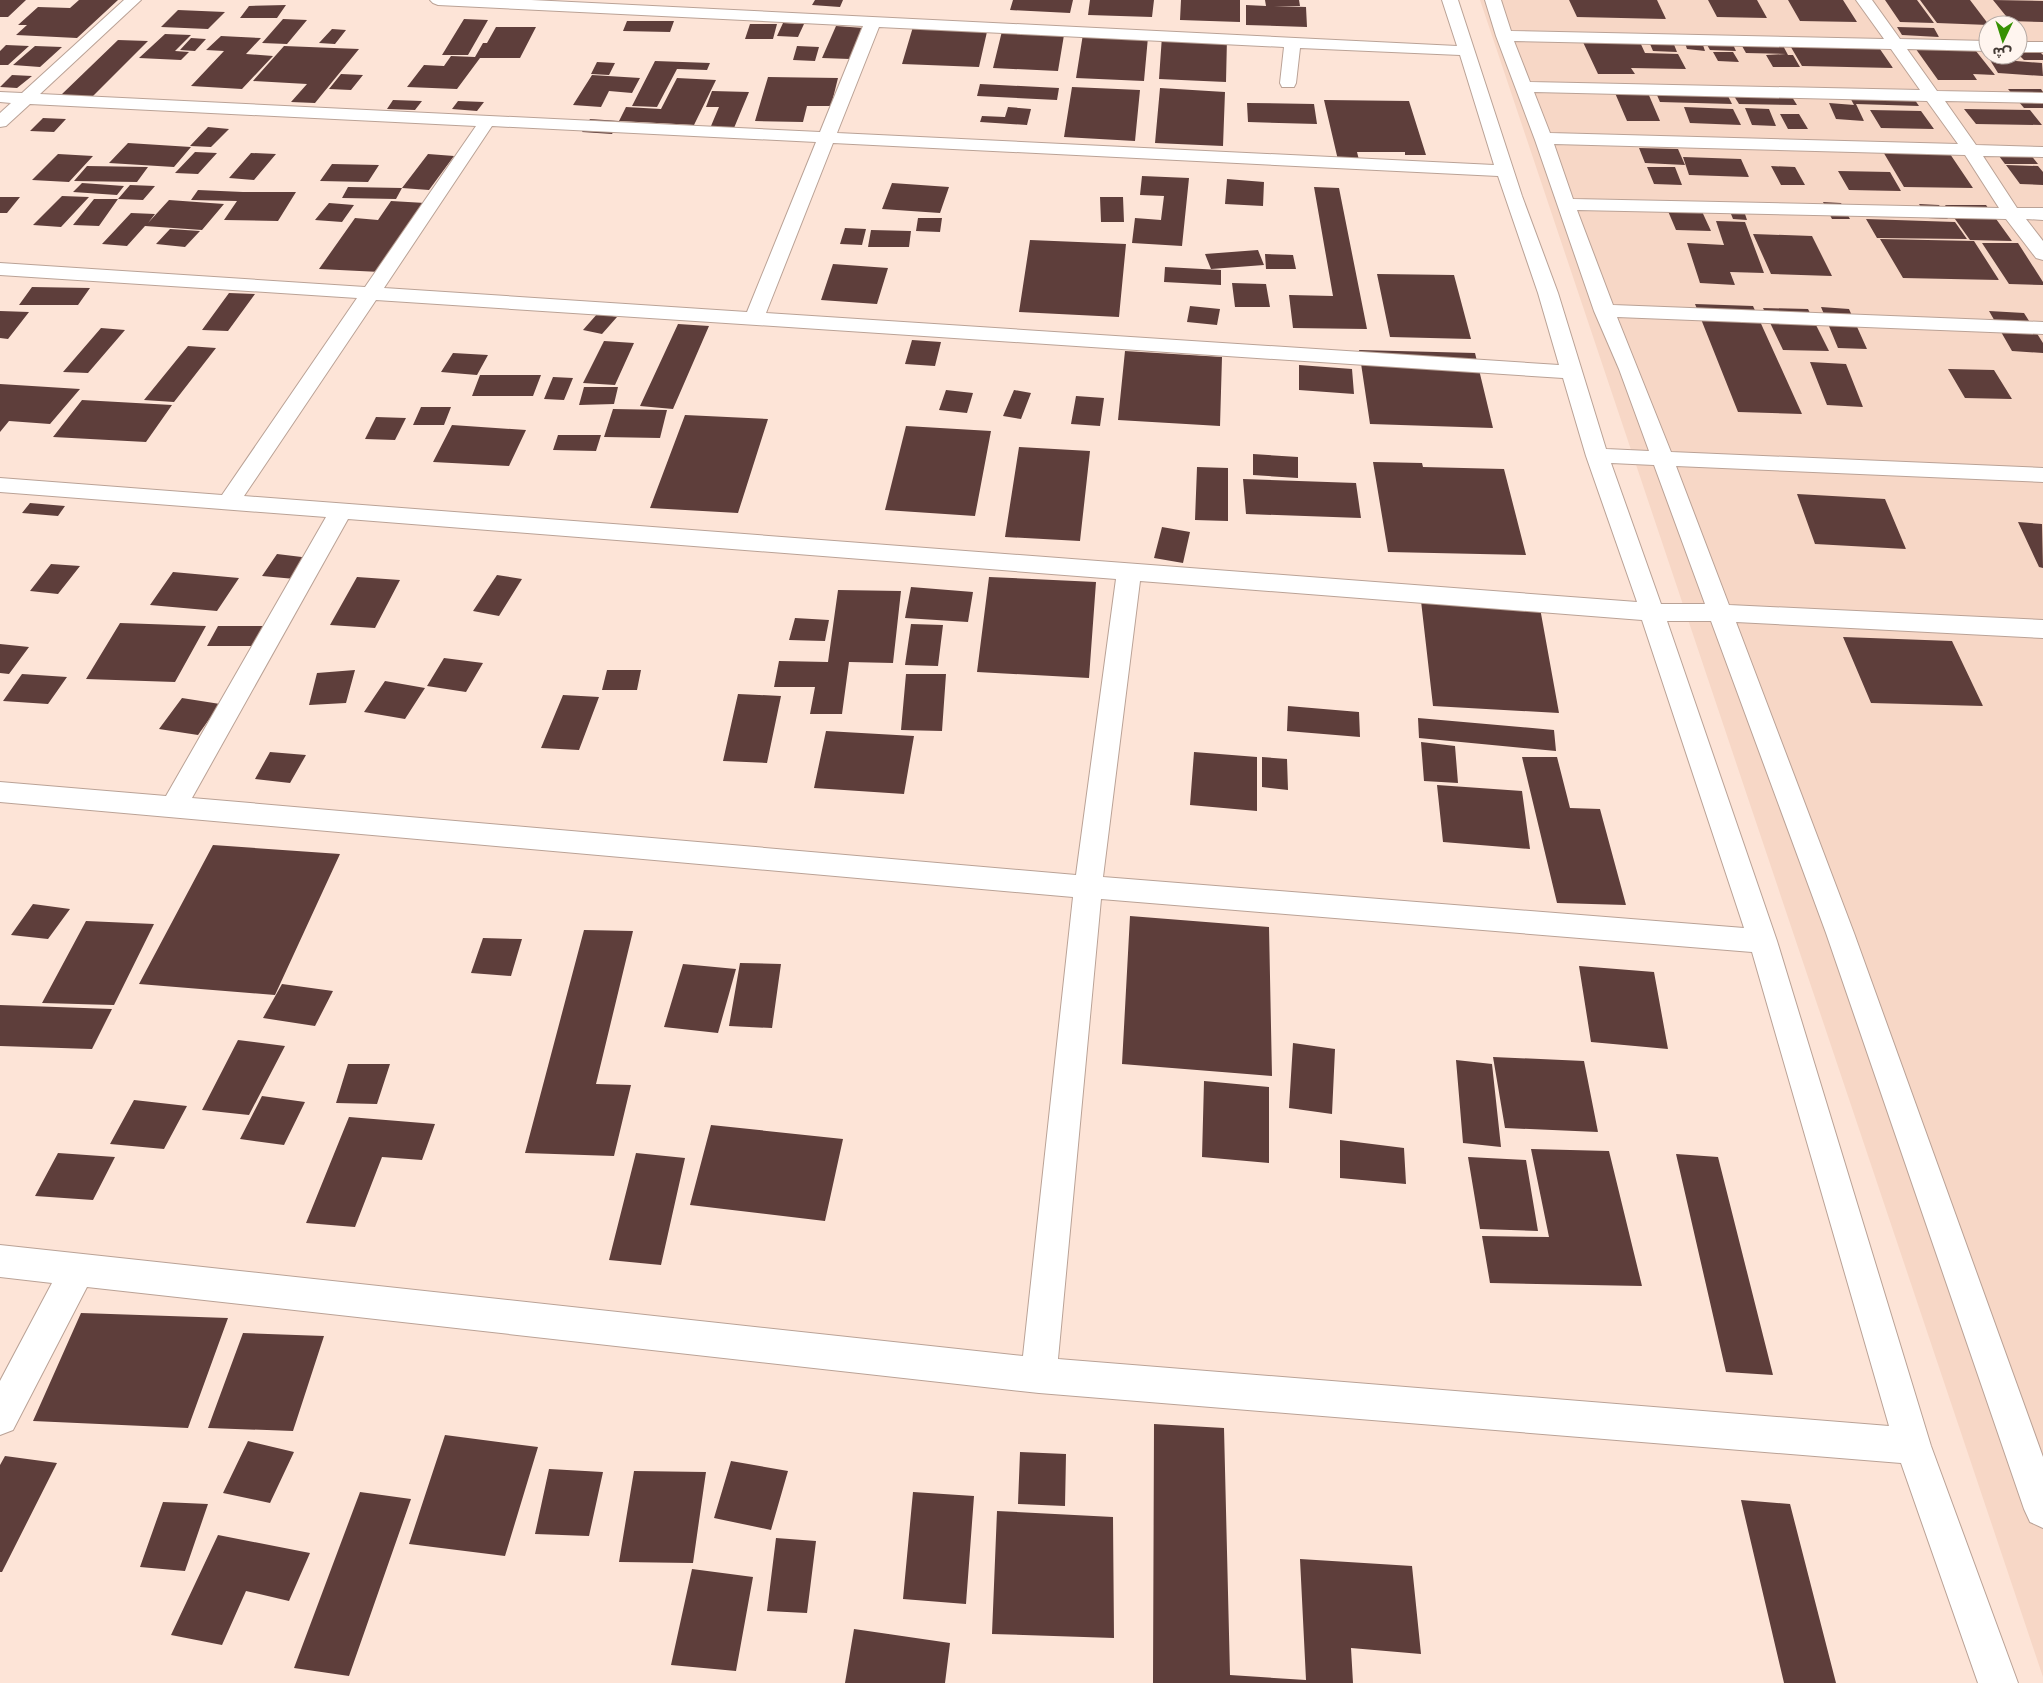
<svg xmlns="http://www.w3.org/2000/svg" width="2043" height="1683" viewBox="0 0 2043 1683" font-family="'Exo 2','Noto Sans Arabic',sans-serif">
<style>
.built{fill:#f7d7c6;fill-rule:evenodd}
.building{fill:#5e3e3b}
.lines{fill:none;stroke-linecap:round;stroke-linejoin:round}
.minor-casing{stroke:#baa296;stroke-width:2}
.minor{fill:#fff;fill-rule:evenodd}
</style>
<rect width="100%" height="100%" fill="#fde4d7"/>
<path class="built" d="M1480,0h563v1677zM1988,25h30v30h-30z"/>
<path class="building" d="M0,0h26l-18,17h-8z
M79,0h39l-41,38 -61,-3 11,-10h-9l20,-18 32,1z
M815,0h28l-3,7 -28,-2z
M1013,0h60l-3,13 -60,-3z
M1090,0h64l-2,17 -64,-2z
M1181,0h59v22l-60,-2z
M1265,0h34l1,6h-26l32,1 1,20 -61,-2v-20l20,1z
M1569,0h88l9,19 -89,-2z
M1708,0h49l10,18 -50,-1z
M1788,0h55l14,22 -57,-1z
M1885,0h32l17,23 -34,-1z
M1920,0h50l19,25 -52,-2z
M1993,0l50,1v21l-33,-1z
M286,5l-9,13h-37l9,-12z
M178,10l47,2 -17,17 -47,-2z
M283,19l24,1 -20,24 -25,-1z
M464,19l24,1 -20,35h-26z
M915,20l74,3 -10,44 -77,-3z
M627,21h47l-4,11 -47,-1z
M783,23l21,1 -6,13 -21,-1z
M750,24h27l-4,15h-28z
M836,26l28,2 -14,31 -28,-1z
M496,27h40l-16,31h-40l-23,31 -50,-2 17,-22 20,1 7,-10 24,1 8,-14h4z
M1003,27l62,2 -7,42 -65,-3z
M1897,27l37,1 5,9 -37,-2z
M332,29l14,1 -11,14 -16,-1z
M165,34l26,1 -16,16 14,1 -8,8 -42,-2z
M1083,34l65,3 -4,44 -68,-3z
M221,36l40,2 -15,16 27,2 -31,33 -51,-3 33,-35 -18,-1z
M1162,36l65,2 -1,44 -67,-3z
M1647,37h24l6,15 -24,-1z
M1683,37l18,2 4,12 -18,-2z
M1785,37l88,2 20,29 -91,-2z
M191,38l15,1 -11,12 -15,-1z
M1703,38h27l6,13 -26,-1z
M1738,39l42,1 8,15h5l7,12h-27l-7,-12 20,-1 -40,-1z
M118,40l30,1 -56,56 -31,-2z
M1582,40h57l6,13 33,1 8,15 -55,-1 4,6h-37z
M6,45l23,1 -21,19h-8v-14z
M1913,45l59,1 23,29 -22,-1 4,6h-39z
M35,46l27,1 -22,20 -27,-2z
M284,46l75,3 -44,54 -24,-1 16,-18 -54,-3z
M797,46l22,1 -4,14 -22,-1z
M1982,47h6v8h23l5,6 26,2 1,13 -45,-3z
M2018,47h17l8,8v5h-19l-6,-6z
M1713,52h20l6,10 -21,-1z
M655,61l55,2 -3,7 -30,-1 -20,38 -25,-1z
M597,62l18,1 -6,12 -18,-1z
M341,74l22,1 -12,15 -22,-1z
M12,75l20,1 -15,12 -17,-1z
M592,75l48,3 -8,15 -23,-2 -8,16 -28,-2z
M768,77l70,1 -7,28h-24l-4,16 -48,-1z
M677,78l39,2 -22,45 -74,-4 -8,13 -30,-2 8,-13 29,2 7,-14 35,2z
M980,84l79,4 -2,12 -80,-4z
M1612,86h33l15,35h-33z
M1653,86l71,2 8,16 -72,-2z
M1072,87l68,3 -5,51 -71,-4z
M1160,88l65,4 -2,54 -68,-3z
M1729,88l58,1 10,16 -58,-1z
M1845,88l63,2 11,16 -63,-2 8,17 -28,-2 -7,-16 25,2z
M2008,89h33l2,3v16h-19z
M712,91l37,1 -15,36 -23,-2 8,-19h-13z
M393,100l29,1 -7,9 -28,-1z
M1324,100l85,1 17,54h-21v-3h-48l2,8h-21z
M458,101l26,1 -7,9 -25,-2z
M1247,103l67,1 3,20 -69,-2z
M1008,107l23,2 -4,16 -47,-3 2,-6 23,1z
M1684,107l49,2 8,16 -51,-2z
M1745,108l24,1 7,17 -24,-1z
M1964,109l66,1 12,15 -66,-1z
M1870,110l51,1 13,18 -53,-1z
M1780,114h19l9,15h-20z
M43,118l23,1 -12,13 -24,-1z
M208,127l21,2 -18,18 -21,-1z
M128,143l63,4 -17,20 -65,-4z
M1639,148l39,1 7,16 -40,-2z
M1993,148h32l13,16h-33z
M1882,150l66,1 25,37 -69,-1z
M195,152l22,1 -19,21 -23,-1z
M251,153l25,1 -22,26 -25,-2z
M58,154l35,2 -24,26 -37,-2z
M428,154l26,2 -25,34 -27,-2z
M1683,157l58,2 8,18 -60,-2z
M332,164l47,1 -11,17 -48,-1z
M2006,165l32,1 5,6v13l-23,-1z
M87,166l61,1 -11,15 -63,-1z
M1771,166l24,1 10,18h-24z
M1647,167h28l7,18 -28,-1z
M1838,171l52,1 11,19 -52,-1z
M1142,176l47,2 -7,68 -50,-3 3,-25 26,2 3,-24 -24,-1z
M1227,179l37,3 -1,24 -38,-2z
M82,183l42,3 -7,9 -44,-3z
M892,183l57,4 -9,26 -58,-4z
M130,185l25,1 -12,14 -25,-1z
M348,187l54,1 -6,11 -54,-1z
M1314,187l25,1 28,141 -74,-1 -4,-33 44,1z
M198,190l45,2h53l-18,29 -54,-1 13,-19 -46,-1z
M62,196l27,1 -28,30 -28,-2z
M0,197h20l-13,16h-7z
M1100,197h23l1,25h-23z
M94,199h24l-19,27 -26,-1z
M169,200l55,4 -22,26 -57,-4 -18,20 -25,-2 29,-31 24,1 -7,9z
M391,201l34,2 -45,69 -61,-3 36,-51 23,2z
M1823,202l18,1 9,16h-18z
M329,203l25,2 -12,17 -27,-2z
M1665,204l34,1 12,26 -35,-1z
M1727,204l15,1 5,15 -14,-1z
M1919,204l20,1 9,14 -20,-1z
M1945,205h41l26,36 -42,-1z
M918,218h24l-2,14 -24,-1z
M1866,219l89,3 12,17 -90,-1z
M1716,221l29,1 19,51 -34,-1 5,13 -35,-2 -13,-40 37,2z
M845,228l21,1 -4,16 -22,-1z
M170,229l30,2 -15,16 -29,-3z
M871,230l40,1 -2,16h-41z
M1753,234l59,2 20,40 -61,-2z
M1880,239l94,2 25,39 -96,-2z
M1030,240l96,4 -7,73 -100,-5z
M1982,243h36l25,39v3l-34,-1z
M1258,250l6,15 -53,4 -6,-15z
M1265,254l28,1 3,14h-30z
M833,264l55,4 -11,36 -56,-4z
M1165,267l56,3v15l-57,-3z
M1377,274l77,1 17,64 -81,-2z
M1232,283l34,1 4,23h-35z
M32,287l58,1 -12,17h-59z
M229,293l26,1 -27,37 -26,-1z
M1695,304l58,2 49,108 -64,-2z
M1190,306l30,3 -3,16 -30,-3z
M1821,307l28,2 18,40 -29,-1z
M1763,308l45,1 21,42 -46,-1z
M0,311l29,1 -21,27 -8,-1z
M1989,311l35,2 19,30v10l-31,-2z
M598,313l19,4 -15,17 -19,-4z
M678,324l31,2 -36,83 -33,-3z
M101,328l24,2 -37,43 -25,-1z
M912,340l29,2 -6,24 -30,-2z
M604,341l30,2 -19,42 -32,-2z
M188,346l28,2 -42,54 -30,-2z
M1359,350l116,3 18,75 -123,-4z
M1125,351l97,6 -2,69 -102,-6z
M453,353l35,2 -11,20 -36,-3z
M1810,362l36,2 17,43 -36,-2z
M1299,365l53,4 2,25 -55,-4z
M1948,369l46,1 18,29 -47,-1z
M480,375h61l-8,21h-61z
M553,377l20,1 -9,22 -20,-1z
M0,384l80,5 -30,35 -41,-3 -9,11z
M584,387h34l-4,17 -35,1z
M946,390l27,3 -6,20 -28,-3z
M1014,390l17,3 -10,26 -18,-3z
M1076,396l28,2 -4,28 -29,-2z
M82,400l90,5 -26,37 -93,-5z
M421,407h30l-7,18h-31z
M613,409l54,1 -7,28 -56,-1z
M685,415l83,4 -30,94 -88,-5z
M376,417l30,1 -11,22 -30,-1z
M452,425l74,5 -17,36 -76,-4z
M906,426l85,5 -16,85 -90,-6z
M558,435h43l-5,16 -43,-1z
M1019,447l71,4 -10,90 -75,-4z
M1253,454l45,3v21l-45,-3z
M1373,462l49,1 1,4 81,2 22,86 -138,-3z
M1197,467l31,1v53l-33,-1z
M1243,479l113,4 5,35 -115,-4z
M1797,494l88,5 21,50 -91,-5z
M30,503l35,3 -7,10 -36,-3z
M2018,522l24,2 1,44 -4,-1z
M1162,527l28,5 -7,31 -29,-5z
M277,554l33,4 -15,21 -33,-3z
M51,564l29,2 -22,28 -28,-3z
M173,572l66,6 -22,33 -67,-6z
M497,575l25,4 -23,37 -26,-5z
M357,577l43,3 -25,48 -45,-3z
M989,577l107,5 -7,96 -112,-6z
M911,587l62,5 -5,30 -63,-4z
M838,590l63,1 -8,72 -44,-1 -7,52h-32l5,-27h-41l5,-26 49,1z
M1421,601l119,7 19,105 -126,-7z
M795,618l34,2 -4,21 -36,-1z
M120,623l86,3 -31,56 -89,-3z
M911,624l32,1 -5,41 -33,-1z
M218,626h46l-9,20h-48z
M1843,637l109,4 31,65 -112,-3z
M0,644l29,3 -20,27 -9,-1z
M444,658l39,5 -17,29 -39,-6z
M355,670l-9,33 -37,2 8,-32z
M607,670h34l-4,20h-35z
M22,674l45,3 -19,27 -45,-3z
M906,674h40l-4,57 -41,-1z
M385,681l40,7 -20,31 -41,-7z
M738,694l43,2 -14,67 -44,-2z
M563,695l36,2 -20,53 -38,-2z
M182,698l38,6 -22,31 -39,-6z
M1288,706l71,6 1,25 -73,-6z
M1418,718l136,12 2,21 -137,-13z
M826,731l88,5 -10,58 -90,-6z
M1421,742l34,4 3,37 -34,-2z
M270,752l36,3 -16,28 -35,-4z
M1194,752l63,5v54l-67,-6z
M1262,757l25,2 1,31 -26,-3z
M1522,757h35l13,51 30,1 26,96 -69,-2z
M1437,785l85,6 8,58 -87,-7z
M213,845l127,9 -65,141 -136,-11z
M33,904l37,5 -22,30 -37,-4z
M1130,916l139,11 3,149 -150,-12z
M86,921l68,3 -40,81 -72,-2z
M584,930l49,1 -37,153 35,1 -17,71 -89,-3z
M483,938l39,1 -11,37 -40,-3z
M740,963l41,1 -9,64 -43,-2z
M683,964l53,5 -18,64 -54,-6z
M1579,966l75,6 14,77 -77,-7z
M282,984l51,7 -18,35 -52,-8z
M0,1005l112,4 -20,40 -92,-3z
M238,1040l47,6 -36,69 -47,-5z
M1293,1043l42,6 -3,65 -43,-6z
M1493,1057l91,4 14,71 -93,-4z
M1456,1060l36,4 9,83 -38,-4z
M348,1064h42l-13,40 -41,-1z
M1204,1081l65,6v76l-67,-6z
M262,1096l43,6 -21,43 -44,-6z
M134,1100l53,6 -23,43 -54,-5z
M349,1117l86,7 -13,36 -40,-3 -27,70 -49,-4z
M711,1125l132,14 -18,82 -135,-16z
M1340,1140l64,8 2,36 -66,-6z
M1531,1149l78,2 33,135 -152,-3 -8,-47 67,1z
M58,1153l57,4 -22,43 -58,-4z
M636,1153l49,5 -24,107 -52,-5z
M1676,1154l42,3 55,218 -47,-3z
M1468,1157l58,3 12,71 -58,-2z
M81,1313l147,5 -40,110 -155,-7z
M243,1333l81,3 -31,95 -85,-3z
M1154,1424l70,4 6,247 76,5 -6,-121 112,7 9,88 -70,-6 2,35h-200z
M445,1435l93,12 -33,109 -96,-12z
M248,1441l46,11 -24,51 -47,-10z
M1020,1452l46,2 -1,52 -47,-2z
M5,1456l52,7 -55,109h-2v-107z
M731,1461l57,10 -17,59 -57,-12z
M549,1469l54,3 -14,64 -54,-2z
M634,1471l72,1 -13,91 -74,-1z
M360,1492l51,7 -62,177 -55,-8z
M913,1492l61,4 -8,108 -63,-5z
M1741,1500l49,4 46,179h-52z
M163,1502l45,2 -23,67 -45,-4z
M997,1511l116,6 1,121 -122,-4z
M218,1535l92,18 -21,48 -43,-10 -24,54 -51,-10z
M776,1538l40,3 -9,72 -40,-2z
M692,1569l61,8 -17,94 -65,-6z
M854,1629l96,14 -5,40h-100z"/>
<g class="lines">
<g class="minor-casing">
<path id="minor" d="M124,0h17l-101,94 780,38 43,-106 -425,-21 -5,-2 -3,-3h101l926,46 -15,-46h16l64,196 36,97 48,156 43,2 -30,-82 -25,-58 -59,-171 -39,-104 -11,-36h16l10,31 373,8 -28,-39h16l28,39 88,2v10l-81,-2 30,42 106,2v10l-98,-2 31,44 67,2v10l-60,-1 34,52h26v12l-17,-1 17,22v19l-7,-2 -30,-39 -429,-9 36,95 430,17v12l-426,-17 54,135 372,16v14l-367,-16 53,139 314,15v18l-307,-16 118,311 189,524v71l-13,-6 -6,-13 -198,-576 -115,-312h-44l110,320 154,505 87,237h-40l-77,-220 -862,-70 -952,-106 -74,143 -13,5v-54l52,-98 -52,-6v-32l1023,111 50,-459 -1073,-95v-20l166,14 160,-279 -326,-25v-14l222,17 135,-197 -357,-23v-12l365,24 111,-161 -446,-22 -24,22 -6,1v-14l11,-10 -11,-1v-10l22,1zM879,27l405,20 -4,36 2,4h12l2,-4 4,-35 160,7 34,110 -657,-32zM1514,41l377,8 29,41 -390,-8zM1534,92l393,9 31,43 -408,-11zM492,126l324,16 -69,170 -363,-24zM833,143l665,33 40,117 21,72 -793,-52zM1554,144l411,11 34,53 -426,-9zM376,300l1187,78 23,78 51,146 -1393,-106zM1611,463l43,2 51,139h-44zM348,519l768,60 -40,296 -884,-77zM1140,581l502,39 102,308 -641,-51zM1101,899l651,53 137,474 -831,-67z
M2018,42h25v10h-25z"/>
</g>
<use href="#minor" class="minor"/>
</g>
<g transform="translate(2003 40) rotate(184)"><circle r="24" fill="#fff5ef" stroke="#b3a9a4"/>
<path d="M0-4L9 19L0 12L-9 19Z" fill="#379103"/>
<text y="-8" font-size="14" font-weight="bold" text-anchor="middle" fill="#423833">ش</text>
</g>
</svg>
